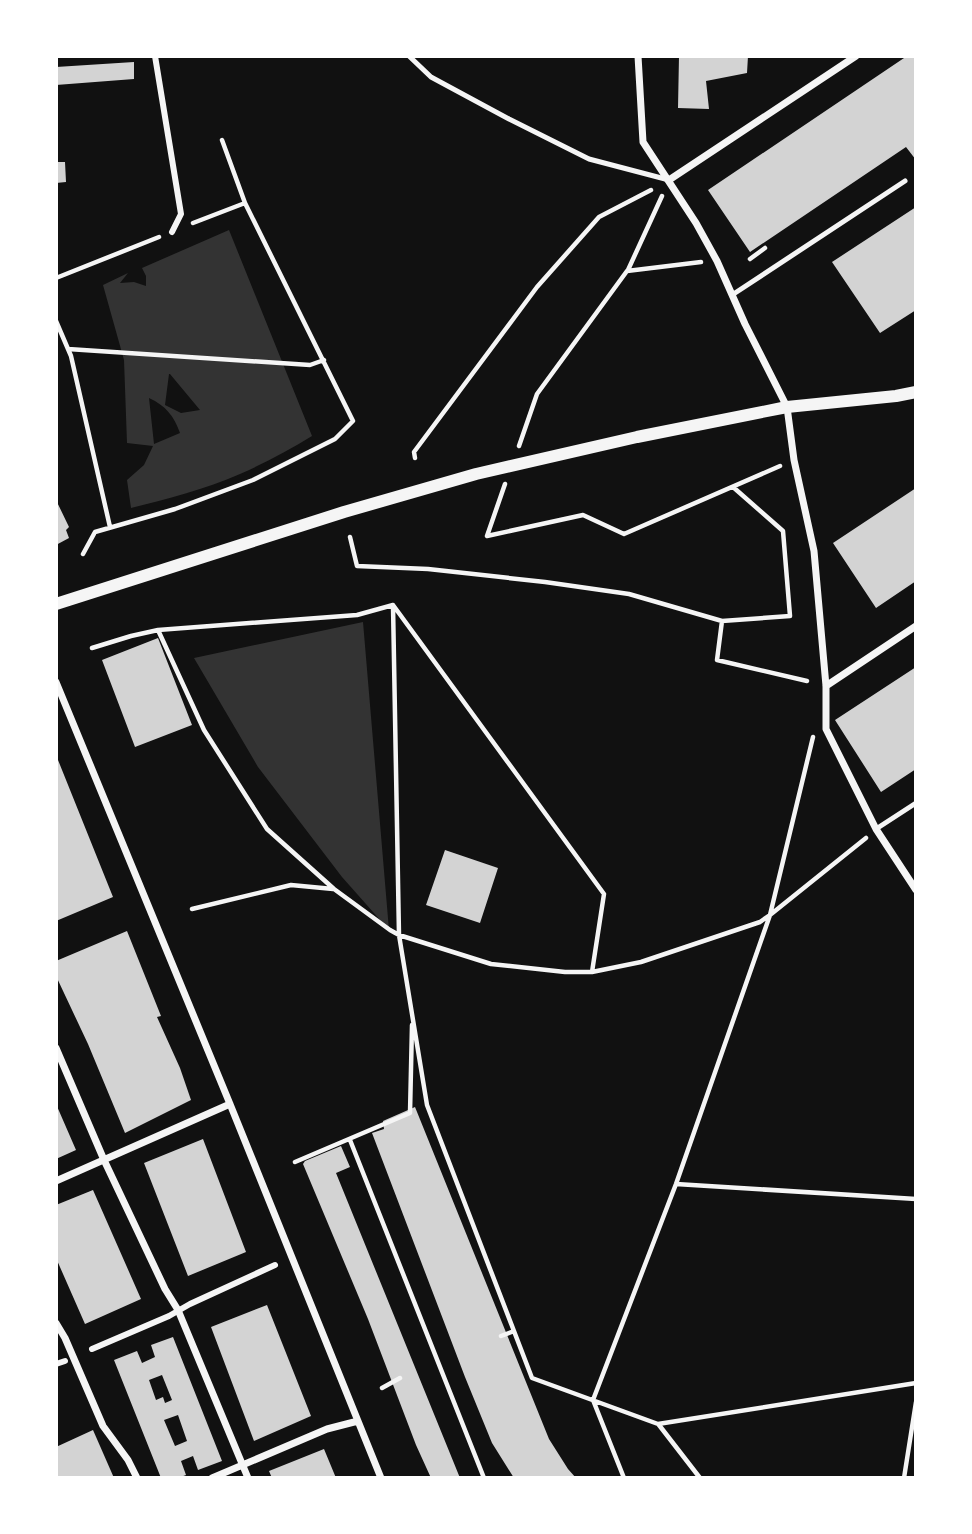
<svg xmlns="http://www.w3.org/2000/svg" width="972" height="1534" viewBox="0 0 972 1534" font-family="'PT Sans Narrow',sans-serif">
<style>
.water{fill:#333;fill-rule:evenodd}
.building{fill:#d3d3d3;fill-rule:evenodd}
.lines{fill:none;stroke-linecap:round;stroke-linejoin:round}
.path{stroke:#f5f5f5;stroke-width:4.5}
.service{stroke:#f5f5f5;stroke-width:5}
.pedestrian{stroke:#f5f5f5;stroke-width:6}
.minor{stroke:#f5f5f5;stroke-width:7}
.tertiary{stroke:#f5f5f5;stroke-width:12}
</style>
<rect width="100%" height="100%" fill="#111"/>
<path class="water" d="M229,230l83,206c-23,14 -47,27 -72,38 -35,15 -72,25 -109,34l-4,-28 17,-15 9,-19 -26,-3 -3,-83 -21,-75 25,-12 -8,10 14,-1 12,4v-10l-4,-8zM169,374h1l30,36 -19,3 -16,-8zM149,398c17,8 25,18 31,35l-26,11z
M363,622l26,308 -47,-53 -84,-110 -64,-109z"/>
<path class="building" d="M679,56h69l-1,17 -41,8 3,28 -31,-1z
M907,56h9v104l-10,-13 -156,105 -42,-62z
M134,62v17l-78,6v-18z
M56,162h9l1,20 -10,1z
M916,207v103l-36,23 -48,-71z
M916,488v93l-40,27 -43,-65z
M56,500l13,27 -3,3 3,8 -13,7z
M158,638l34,87 -57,22 -33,-87z
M916,667v102l-35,23 -46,-72z
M56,755l57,142 -57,24z
M445,850l53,18 -18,55 -54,-18z
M127,931l34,85 -4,1 23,51 11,32 -66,33 -37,-89 -32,-68v-15z
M56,1104l20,46 -20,9z
M415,1107l134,332 19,30 8,9h-62l-22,-35 -27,-66 -93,-244 12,-4 -1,-8z
M203,1139l43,113 -58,24 -44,-113z
M341,1146l9,21 -14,6 124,305h-29l-15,-33 -48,-126 -65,-155 2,-3z
M93,1190l48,109 -56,25 -29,-66v-53z
M267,1305l44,111 -57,25 -43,-114z
M173,1337l49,124 -24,9 -5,-14 -12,5 5,14 -8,3h-17l-47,-118 23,-9 5,12 13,-6 -4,-12zM162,1375l10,25 -7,3 -2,-6 -7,3 -7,-20zM178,1415l9,26 -12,5 -11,-26z
M93,1430l21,48h-58v-31z
M324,1449l12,29h-64l-3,-7z"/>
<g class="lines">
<path class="path" d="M193,223l52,-20
M750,259l15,-11
M628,270l34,-74
M56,278l103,-41
M56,321l15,35 39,171
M68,349l242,16 14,-5
M519,446l18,-52 90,-123 74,-9
M415,458l-1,-6 123,-165 62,-70 52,-27
M733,487l50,44 7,85 -68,5 -5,39 90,21
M487,536l18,-52
M487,536l96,-21 41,19 156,-68
M350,537l7,29 71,3 117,13 84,12 93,27
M83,554l12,-22 80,-23 78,-29 82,-41 18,-18 -108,-218 -23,-63
M393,605l6,330 28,170 105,273 126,46 258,-41
M158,630l46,100 63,99 67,60 56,41 9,5 92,29 74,8h27l49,-10 119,-40 10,-7 96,-77
M92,648l39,-12 27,-6 199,-15 36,-10 211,289 -12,78
M192,909l99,-24 42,4
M350,1140l134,338
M295,1162l115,-49 2,-88
M676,1184l240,15
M501,1336l13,-5
M382,1388l18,-10
M659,1425l41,53
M624,1478l-31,-78 83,-216 94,-269 43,-178
M904,1478l12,-76"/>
<path class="service" d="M409,56l22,21 78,42 80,40 80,21
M732,295l173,-114
M876,829l40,-26"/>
<path class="pedestrian" d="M155,56l26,158 -9,18
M92,1349l77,-33 21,-12 85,-39
M56,1364l9,-3"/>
<path class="minor" d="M638,56l5,86 53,81 21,38 28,63 42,83 7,53 20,91 12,135v43l50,100 40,61
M669,180l187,-124
M56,682l174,422 151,374
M826,686l90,-60
M56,1048l48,112 61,129 13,21 70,168
M56,1181l174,-77
M56,1323l9,15 38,88 25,34 9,18
M212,1478l115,-49 31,-8"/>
<path class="tertiary" d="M56,604l288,-92 132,-38 161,-37 150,-30 109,-11 20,-4"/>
</g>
<rect width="972" height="1534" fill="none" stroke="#ffffff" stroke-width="116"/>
</svg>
